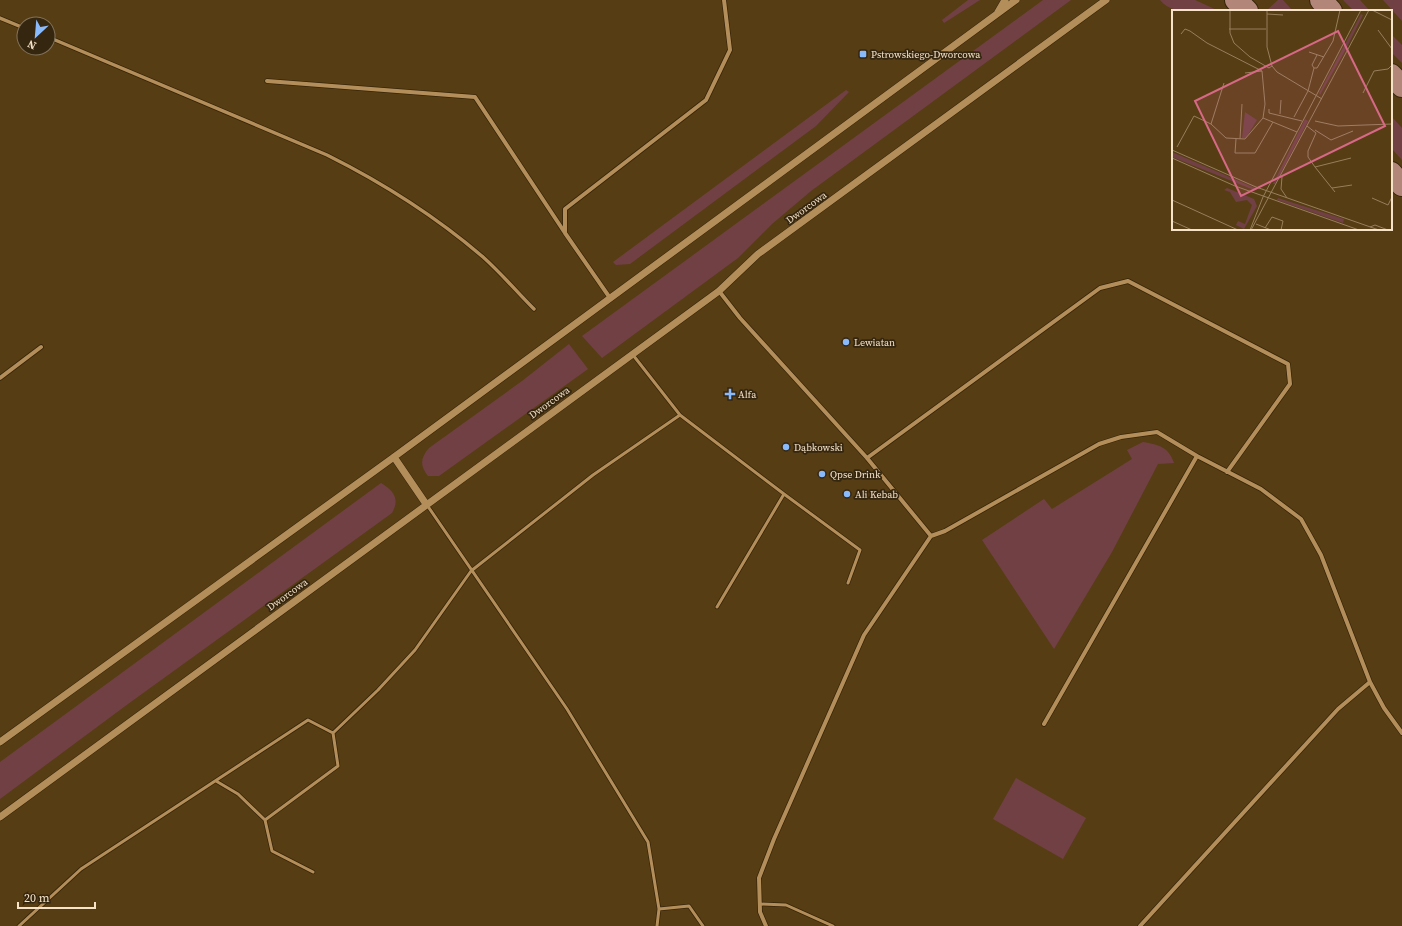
<svg xmlns="http://www.w3.org/2000/svg" width="1402" height="926" viewBox="0 0 1402 926" font-family="'Source Serif 4',serif">
<style>
.green{fill:#714044}
.lines{fill:none;stroke-linecap:round;stroke-linejoin:round}
.service-casing{stroke:#372509;stroke-width:4.5}
.pedestrian-casing{stroke:#372509;stroke-width:5}
.minor-casing{stroke:#372509;stroke-width:5.5}
.tertiary-casing{stroke:#372509;stroke-width:8}
.secondary-casing{stroke:#372509;stroke-width:24}
.service{stroke:#b38e5a;stroke-width:3}
.pedestrian{stroke:#b38e5a;stroke-width:3.5}
.minor{stroke:#b38e5a;stroke-width:4}
.tertiary{stroke:#b38e5a;stroke-width:7}
.secondary{stroke:#b2877a;stroke-width:22}
.poi-dot{fill:#88bafc;stroke:#352610;stroke-width:1.5}
.labels{text-anchor:middle;stroke-width:3.5;stroke-linejoin:round;paint-order:stroke}
.poi-label{font-size:10px;fill:#f6e3c8;stroke:#352610;text-anchor:start}
.street-label{font-size:10px;fill:#f6e3c8;stroke:#352610}
.inset-road{fill:none;stroke:#977f5c;stroke-width:1}
.view{fill:#d76987;fill-opacity:0.15;stroke:#d76987;stroke-width:2}
.inset-edge{fill:none;stroke:#f6e3c8;stroke-width:2}
</style>
<rect width="100%" height="100%" fill="#573d14"/>
<path class="green" d="M968,0h12l-36,23 -2,-3z
M1043,0h28l-260,191 -39,33 -34,34 -136,100 -20,-22z
M1160,0h35l24,11c-18,0 -47,5 -59,-11z
M1278,0h5l10,11h-27z
M1343,0h17l10,11h-16z
M1383,0h19v21z
M1391,34l11,11v18l-11,-11z
M846,90l3,2 -33,34 -186,138 -14,1 -3,-3z
M1391,116l11,12v32l-11,-12z
M569,344l19,25 -149,107h-11c-8,-10 -8,-18 1,-28l93,-67z
M1143,442c16,3 26,5 31,21l-16,1 -46,88 -58,97 -72,-109 62,-41 8,10 80,-50 -5,-9z
M381,483c13,8 19,16 11,30l-264,191 -128,95v-37z
M1016,778l70,40 -23,41 -70,-40z"/>
<g class="lines">
<g class="service-casing">
<path id="service" d="M633,355l47,60 104,79 76,56 -12,33
M427,505l140,204 81,133 11,67 -2,17
M717,607l67,-113
M216,781l22,13 27,26 7,31 41,21
M265,820l73,-54 -5,-33
M760,904l26,1 47,21
M659,909l30,-3 14,20
M19,926l62,-57 227,-149 25,13 45,-43 37,-40 56,-79 122,-96 87,-60"/>
</g>
<g class="pedestrian-casing">
<path id="pedestrian" d="M0,18l24,10
M48,37l279,118c58,29 107,60 156,102 18,16 34,35 51,52"/>
</g>
<g class="minor-casing">
<path id="minor" d="M267,81l208,16 90,136
M719,291l21,27 127,140 64,78
M610,298l-45,-65v-24l141,-109 24,-50 -6,-50
M0,378l41,-31
M867,458l233,-170 28,-7 160,83 2,20 -63,88
M1370,682l14,26 18,25
M1044,724l153,-268
M766,926l-6,-14 -1,-34 15,-39 90,-204 67,-99 14,-5 154,-87 22,-7 36,-5 40,24 64,33 40,30 20,36 49,127 -32,27 -198,217"/>
</g>
<g class="tertiary-casing">
<path id="tertiary" d="M998,12l7,-12
M394,457l32,47
M0,742l394,-285 622,-457
M0,817l719,-526 39,-37 348,-254"/>
</g>
<g class="secondary-casing">
<path id="secondary" d="M1236,0l11,11
M1321,0l10,11
M1391,75l11,11
M1391,173l11,12"/>
</g>
<use href="#service" class="service"/>
<use href="#pedestrian" class="pedestrian"/>
<use href="#minor" class="minor"/>
<use href="#tertiary" class="tertiary"/>
<use href="#secondary" class="secondary"/>
</g>
<g class="poi-dot">
<rect x="859" y="50" width="8" height="8" rx="2"/>
<circle cx="846" cy="342" r="4"/>
<path d="M728 388h4v4h4v4h-4v4h-4v-4h-4v-4h4z"/>
<circle cx="786" cy="447" r="4"/>
<circle cx="822" cy="474" r="4"/>
<circle cx="847" cy="494" r="4"/>
</g>
<g class="labels">
<g class="poi-label">
<text x="871" y="58">Pstrowskiego-Dworcowa</text>
<text x="854" y="346">Lewiatan</text>
<text x="738" y="398">Alfa</text>
<text x="794" y="451">Dąbkowski</text>
<text x="830" y="478">Qpse Drink</text>
<text x="855" y="498">Ali Kebab</text>
</g>
<g class="street-label">
<text transform="translate(806 207) rotate(-36)" y="4">Dworcowa</text>
<text transform="translate(549 402) rotate(-36)" y="4">Dworcowa</text>
<text transform="translate(287 594) rotate(-36)" y="4">Dworcowa</text>
</g>
</g>
<g transform="translate(1172 10)">
<rect width="220" height="220" fill="#573d14"/>
<path d="M189,4l2,1 -17,34 -26,46 -1,-2zM73,102l12,8 -11,18h-4zM133,109l3,2 -33,63h-2zM0,142l83,36 -1,2 -82,-33zM55,178l27,11 3,7 -13,23 -8,-4 2,-4 7,3 7,-19 -5,-5 -11,2 -6,-10 -6,-2zM106,188l66,21 -1,4 -66,-23z" fill="#714044"/>
<path class="inset-road" d="M58,0v23l4,10 16,14 19,11 3,-2M95,0v37l5,19 5,6 45,27M200,0l20,10M95,4l16,1M57,19h37M206,20l14,19M9,24l4,-5 5,2 17,12 55,28 3,33 -2,14 -18,21 -19,-1 -15,-14 13,-41M137,42l15,5M142,58l-2,-3 5,-10M73,63l17,-2M191,83l11,-22 14,-2 4,-4M97,99v4l33,8M108,104l1,-14M122,107l14,-26 6,-23h3l16,-27 7,-31M91,108l34,14M143,111l23,5 54,-2M135,116l9,7 -8,18v6l7,10 36,-9M143,120l16,10 22,-9M64,129l-1,14h20l18,-31M68,129l2,-35M5,137l17,-31 17,8M0,140l84,37 123,43M0,148l63,28 124,44M143,157l20,25M110,167l-1,12 6,9M160,178l20,-3M200,188l16,7 4,-8M0,190l66,30M0,211l20,9M84,214l15,6M198,217l5,-2 13,5M93,218l7,-11 11,4 -2,9M78,220l13,-33 98,-187M79,220l118,-220"/>
<path class="view" d="M166,21l47,95 -144,70 -46,-95z"/>
<rect width="220" height="220" class="inset-edge"/>
</g>
<g transform="translate(36 36) rotate(206)"><circle r="19" fill="#352610" stroke="#82725a"/>
<path d="M0-3L7 15L0 10L-7 15Z" fill="#88bafc"/>
<text y="-6" font-size="11" font-weight="bold" text-anchor="middle" fill="#f6e3c8">N</text>
</g>
<path d="M18 902v6h77v-6" fill="none" stroke="#f6e3c8" stroke-width="2"/>
<text x="24" y="902" font-size="12" fill="#f6e3c8" stroke="#352610" stroke-width="3" paint-order="stroke">20 m</text>
</svg>
